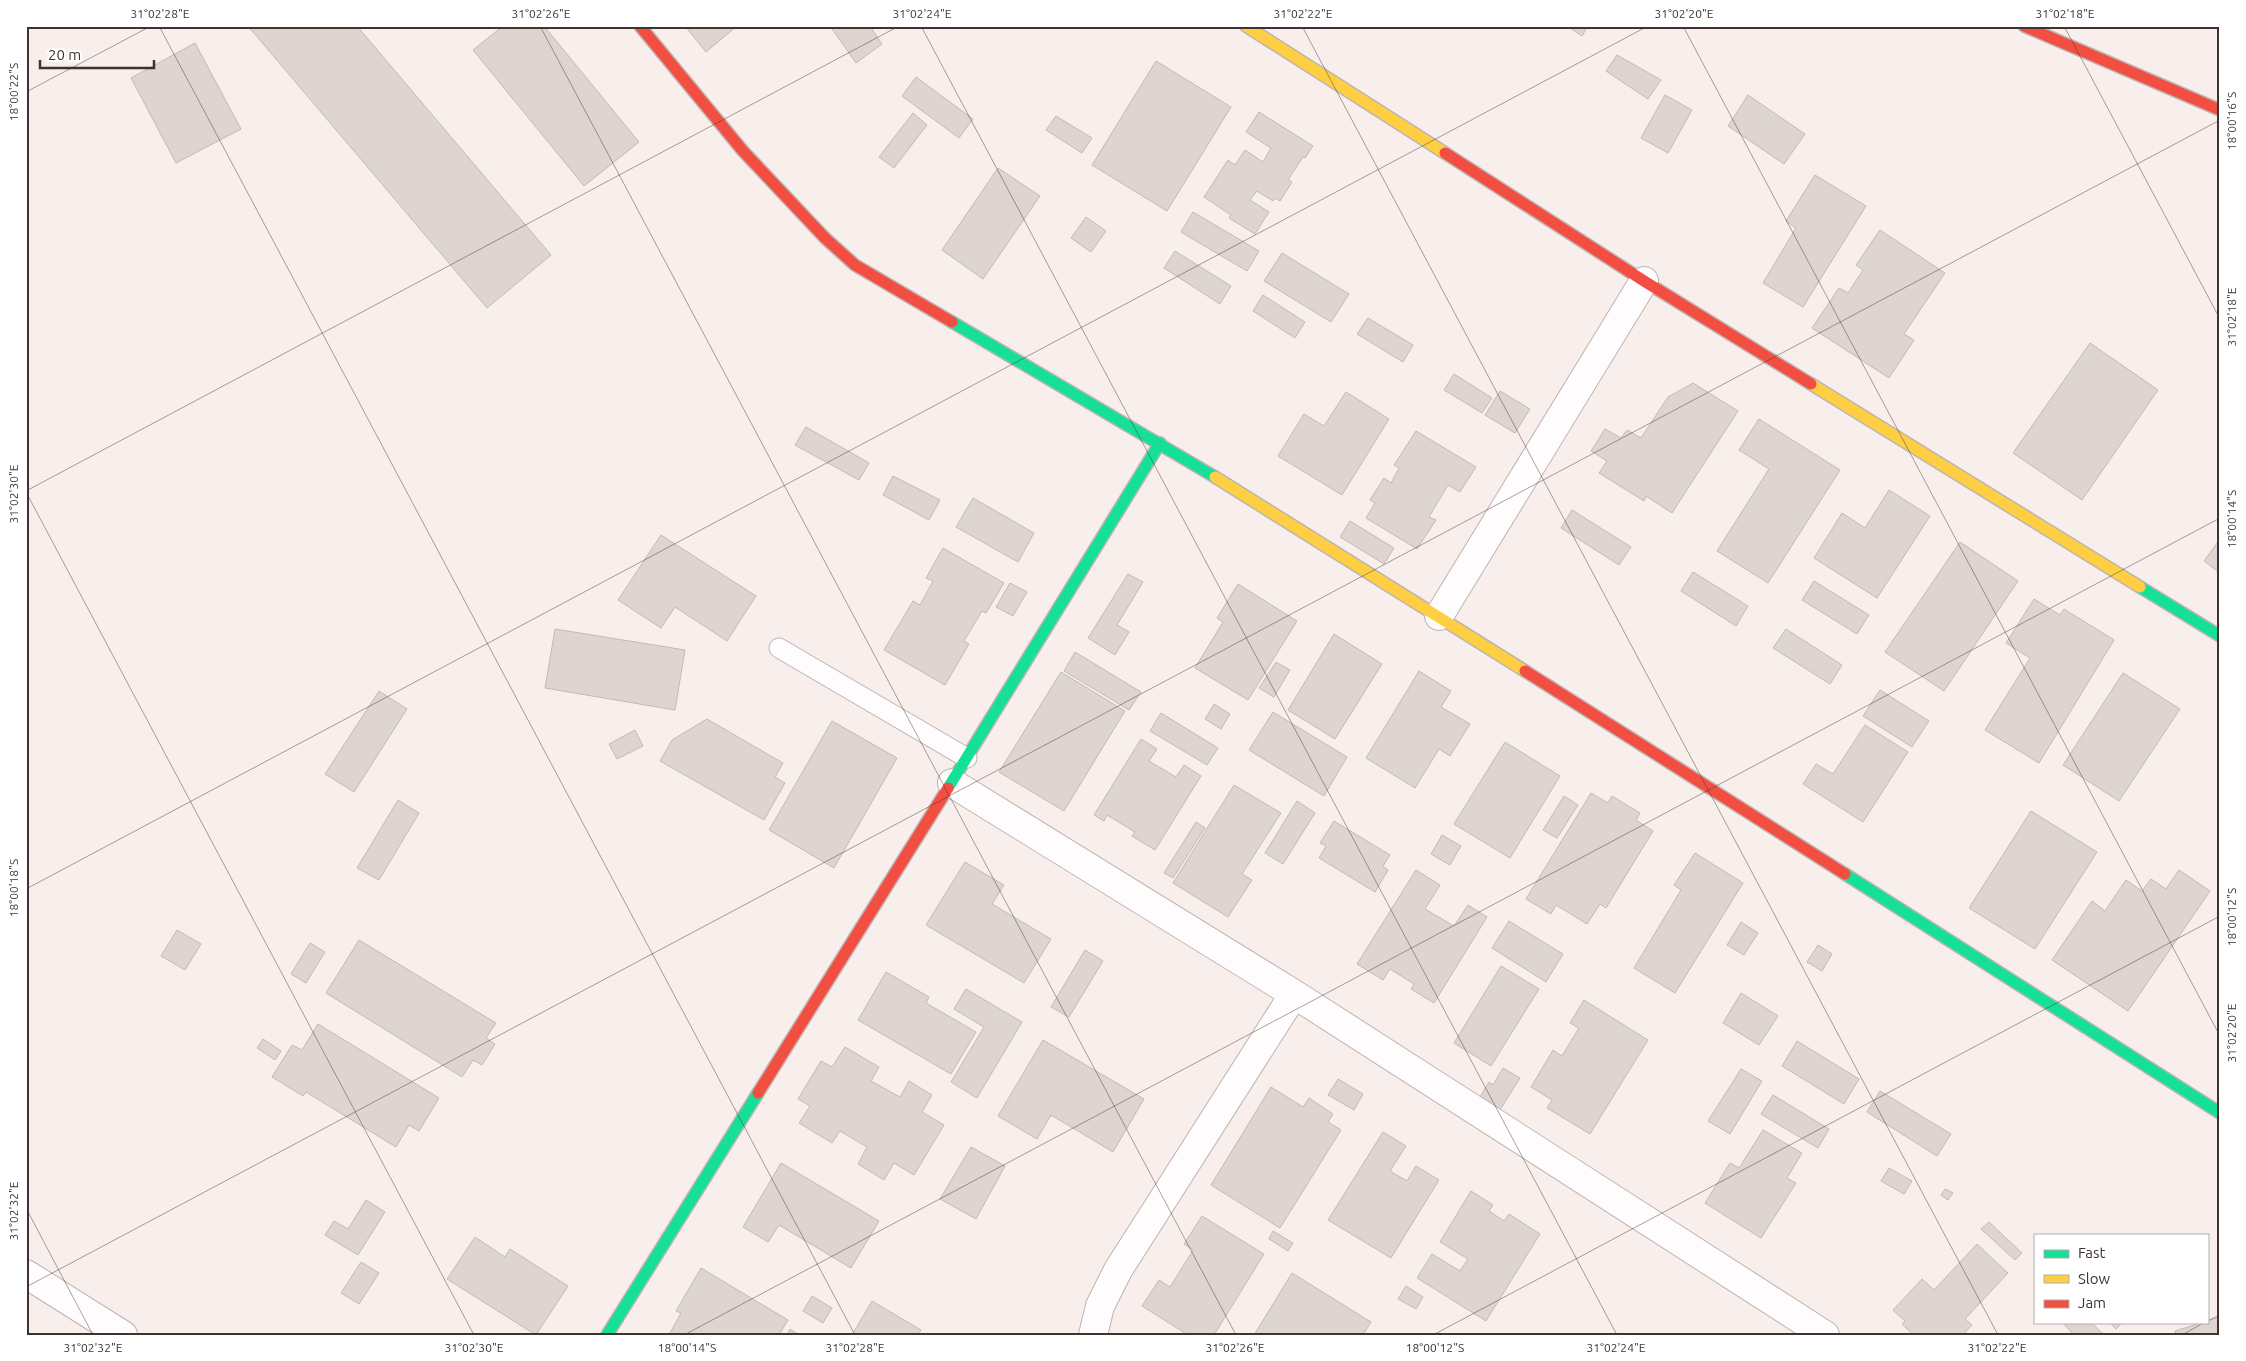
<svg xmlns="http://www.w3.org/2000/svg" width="2246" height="1361" viewBox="0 0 2246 1361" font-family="Ubuntu,sans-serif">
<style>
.building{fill:#ded4d0;stroke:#c3bab5}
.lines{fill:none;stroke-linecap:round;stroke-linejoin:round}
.lane-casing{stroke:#beb4b1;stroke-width:21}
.street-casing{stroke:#beb4b1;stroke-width:30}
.fast-casing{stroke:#beb4b1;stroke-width:14}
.slow-casing{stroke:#beb4b1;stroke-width:14}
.jam-casing{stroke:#beb4b1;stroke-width:14}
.lane{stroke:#fefcfc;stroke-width:19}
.street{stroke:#fefcfc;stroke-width:28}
.fast{stroke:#16e098;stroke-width:11}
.slow{stroke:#ffcf43;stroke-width:11}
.jam{stroke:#f24e42;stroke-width:11}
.ticks{fill:none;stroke:#3f332f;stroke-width:1;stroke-opacity:0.45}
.neatline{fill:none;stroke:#3f332f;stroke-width:2}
.ticks-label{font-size:12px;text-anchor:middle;fill:#3f332f}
</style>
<rect width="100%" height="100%" fill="#f8eeeb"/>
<path class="building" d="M248,26h109l194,229 -64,53z
M503,26h41l95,116 -55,44 -111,-136z
M685,26h52l-31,26z
M830,26h40l12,18 -26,19z
M1567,26h21l-6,10z
M195,43l46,86 -65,34 -45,-85z
M1617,55l44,25 -13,19 -42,-28z
M1156,61l75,46 -64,104 -75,-46z
M916,77l57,42 -14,19 -57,-42z
M1665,95l27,15 -24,43 -27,-15z
M1748,95l57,39 -21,30 -56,-38z
M1259,112l54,34 -8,12 -2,-1 -15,23 4,2 -12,19 -5,-3 -2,3 -16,-10 -7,9 19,12 -14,22 -26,-16 2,-3 -27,-18 24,-37 7,5 10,-15 18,12 8,-14 -25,-16z
M913,113l14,12 -33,43 -15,-11z
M1056,116l36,22 -10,15 -36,-23z
M998,168l42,28 -57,83 -41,-29z
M1815,175l51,31 -63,101 -40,-24 33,-55 -10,-7z
M1193,212l66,39 -12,20 -66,-39z
M1086,217l20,14 -15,21 -20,-14z
M1880,230l65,43 -41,61 10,6 -25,38 -77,-50 27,-40 9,5 15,-23 -7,-5z
M1175,251l56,35 -11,18 -56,-36z
M1282,253l67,41 -18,28 -67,-41z
M1263,295l42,27 -10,16 -42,-27z
M1368,318l45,27 -10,17 -46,-28z
M2090,343l68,47 -76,110 -69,-47z
M1454,374l38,24 -10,15 -38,-23z
M1693,383l45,28 -66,102 -26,-17 -2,5 -45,-28 8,-12 -16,-10 14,-22 16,9 6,-8 14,8 27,-41z
M1500,391l30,18 -15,24 -30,-18z
M1346,392l43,27 -47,76 -64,-39 26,-42 20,12z
M1759,419l81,51 -72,113 -51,-32 52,-82 -30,-19z
M806,427l63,36 -10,17 -64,-35z
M1416,431l60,36 -16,25 -12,-7 -19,32 7,3 -19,29 -51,-31 9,-15 -5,-3 14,-22 7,5 8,-15 -5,-3z
M893,476l47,24 -11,20 -46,-25z
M1889,490l41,26 -53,82 -63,-40 28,-45 23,15z
M973,498l61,35 -16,29 -62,-35z
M1572,510l59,37 -12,18 -58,-37z
M1350,521l44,27 -10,16 -44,-27z
M661,535l95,61 -29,45 -52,-34 -14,21 -43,-28z
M2220,539v34l-16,-12z
M1960,542l58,39 -74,110 -59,-39z
M943,548l61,35 -18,30 -4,-2 -18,30 5,3 -24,41 -61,-35 29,-49 7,4 13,-24 -7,-3z
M1693,572l55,34 -12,20 -55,-35z
M1128,574l15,8 -26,43 12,7 -14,23 -27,-17z
M1814,581l55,34 -12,19 -55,-34z
M1010,583l17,9 -14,24 -17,-9z
M1238,584l59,37 -49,79 -53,-32 28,-46 -6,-4z
M2034,599l26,16 4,-6 50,31 -75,123 -54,-33 45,-72 -24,-15z
M555,629l130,21 -10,60 -130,-22z
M1786,629l56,36 -12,19 -57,-36z
M1334,634l48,30 -47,75 -47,-29z
M1075,652l66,40 -12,18 -65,-39z
M1276,662l14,8 -16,27 -15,-9z
M1419,671l32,20 -10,16 29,17 -20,32 -11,-7 -24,39 -49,-30z
M1061,672l64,39 -61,100 -65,-39z
M2123,673l57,36 -61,92 -56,-36z
M1880,690l49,31 -17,26 -49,-31z
M379,691l28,18 -53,83 -29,-18z
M1214,704l16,10 -9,15 -16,-10z
M1273,712l74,45 -23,39 -75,-46z
M1161,713l57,35 -11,17 -57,-34z
M707,719l76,44 -8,14 10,6 -21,37 -104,-59 12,-21z
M832,721l65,37 -63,110 -65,-38z
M1865,725l43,27 -45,70 -60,-38 13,-20 17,10z
M635,730l8,16 -26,13 -8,-15z
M1141,739l16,10 -8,12 27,16 8,-12 17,11 -46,74 -23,-14 3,-4 -28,-17 -3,6 -10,-6z
M1505,742l55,34 -50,82 -56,-34z
M1234,785l47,28 -39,61 10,6 -24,37 -55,-34z
M1591,793l17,10 4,-7 28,17 -4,7 17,11 -47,77 -6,-4 -13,20 -31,-19 -5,9 -25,-15z
M1564,796l14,9 -21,33 -14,-8z
M398,800l21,13 -40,67 -22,-12z
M1297,801l18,12 -32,51 -18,-11z
M2031,811l66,41 -62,97 -66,-41z
M1334,821l56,34 -7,11 5,4 -13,22 -56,-34 7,-12 -6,-3z
M1196,822l9,6 -32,50 -9,-5z
M1442,835l19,11 -11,19 -19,-11z
M1695,853l48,30 -68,110 -41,-25 47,-78 -7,-5z
M965,862l39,23 -12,19 59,35 -27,44 -98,-58z
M1416,870l24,15 -15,24 29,17 14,-21 19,12 -53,86 -23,-14 3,-5 -24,-15 -7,11 -26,-16z
M2179,870l31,21 -82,120 -76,-51 40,-59 13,10 21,-31 16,11 9,-12 15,10z
M1509,921l54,33 -17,28 -54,-34z
M1741,922l17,11 -14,22 -17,-10z
M177,930l24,14 -16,26 -24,-14z
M359,940l137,83 -10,15 9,6 -13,21 -9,-5 -11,17 -136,-84z
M310,943l15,9 -19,31 -15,-9z
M1818,945l14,9 -10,17 -15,-9z
M1085,950l18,11 -34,56 -18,-10z
M1501,966l38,23 -48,77 -37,-23z
M886,972l43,25 -3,6 50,29 -25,42 -93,-54z
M966,989l56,33 -45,76 -26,-16 33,-55 -30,-18z
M1741,993l37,23 -19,29 -36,-22z
M1584,1000l64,40 -58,94 -43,-26 5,-8 -21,-13 22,-37 9,6 17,-28 -9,-5z
M318,1024l121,74 -20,33 -10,-6 -13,22 -90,-55 -3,4 -31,-19 20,-32 10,5z
M263,1039l18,12 -6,9 -18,-12z
M1043,1040l101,59 -31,53 -62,-37 -14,24 -39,-23z
M1797,1041l62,38 -15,25 -62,-38z
M845,1047l34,20 -8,14 29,16 9,-16 23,14 -10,17 22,13 -30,50 -20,-12 -10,17 -26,-16 9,-17 -27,-16 -8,12 -33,-20 11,-17 -12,-7 23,-38 11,6z
M1503,1068l17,10 -20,32 -20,-13 9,-15 4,3z
M1741,1069l21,12 -32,53 -22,-13z
M1338,1079l25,15 -9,16 -26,-15z
M1271,1087l32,20 6,-9 24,16 -5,8 13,8 -61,98 -69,-43z
M1880,1091l71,43 -14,22 -70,-44z
M1773,1095l56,34 -11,19 -57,-34z
M1763,1130l39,23 -15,25 9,5 -35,55 -56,-35 25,-40 9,5z
M1383,1132l23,14 -16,25 17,10 9,-15 23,14 -48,78 -63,-38z
M971,1147l34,19 -29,53 -36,-20z
M781,1163l98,58 -28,47 -72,-43 -11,17 -25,-15z
M1889,1168l23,13 -8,13 -23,-13z
M1945,1189l8,4 -5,7 -7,-5z
M1471,1191l22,14 -4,6 15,10 5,-7 31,20 -54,87 -69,-43 15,-24 28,17 8,-12 -28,-17z
M366,1200l19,12 -27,43 -33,-20 9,-14 14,8z
M1202,1216l62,38 -50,81h-26l-46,-29 17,-26 11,7 23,-37 -9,-6z
M1989,1222l33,31 -7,7 -34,-31z
M1273,1231l20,12 -5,8 -19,-12z
M475,1237l30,20 5,-8 58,37 -32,49 -89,-56z
M1977,1244l31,29 -43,46 7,6 -9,10h-50l-11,-11 3,-3 -12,-11 29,-31 12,11z
M361,1262l18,11 -20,31 -18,-11z
M701,1268l87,52 -9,15h-110l12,-22 -5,-2z
M1292,1273l79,49 -8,13h-109z
M1406,1286l17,11 -7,12 -18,-10z
M812,1296l20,12 -9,15 -20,-12z
M872,1301l49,29 -3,5h-66z
M2220,1317v18h-44l-1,-4z
M2062,1322h29l13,13h-30z
M2109,1322h14l-7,7z
M790,1329l9,6h-12z"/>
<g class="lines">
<g class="lane-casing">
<path id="lane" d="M779,648l188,110"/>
</g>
<g class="street-casing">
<path id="street" d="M1439,616l205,-335
M952,783l342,211 531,341
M26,1274l97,61
M1093,1335l7,-29 18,-36 176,-276"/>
</g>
<g class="fast-casing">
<path id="fast" d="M952,322l263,155
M2140,587l80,49
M948,788l212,-345
M1845,874l375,239
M607,1335l151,-242"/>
</g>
<g class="slow-casing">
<path id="slow" d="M1246,26l199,127
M1811,384l329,203
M1215,477l310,194"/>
</g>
<g class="jam-casing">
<path id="jam" d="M640,26l103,125 82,87 30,27 97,57
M2024,26l196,84
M1445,153l199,128 167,103
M1525,671l320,203
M758,1093l190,-305"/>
</g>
<use href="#lane" class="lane"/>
<use href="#street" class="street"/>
<use href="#fast" class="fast"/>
<use href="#slow" class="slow"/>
<use href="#jam" class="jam"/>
</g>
<path class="ticks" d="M159,26l696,1309M540,26l696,1309M921,26l696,1309M1302,26l696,1309M1683,26l537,1010M2064,26l156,293M26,92l125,-66M26,491l873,-465M26,492l448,843M26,889l1622,-863M26,1208l67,127M26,1287l2194,-1167M2207,1321l13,-6M684,1335l1536,-817M1433,1335l787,-419M2182,1335l23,-13"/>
<rect width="2246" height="1361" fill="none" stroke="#ffffff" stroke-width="55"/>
<rect x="2034" y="1234" width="175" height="90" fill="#ffffff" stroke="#b2adac"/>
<rect x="2044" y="1250" width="25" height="8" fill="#16e098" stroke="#b2adac"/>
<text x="2078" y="1258" font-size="15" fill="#3f332f">Fast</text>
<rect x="2044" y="1275" width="25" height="8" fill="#ffcf43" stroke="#b2adac"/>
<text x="2078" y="1284" font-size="15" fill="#3f332f">Slow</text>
<rect x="2044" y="1300" width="25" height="8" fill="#f24e42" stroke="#b2adac"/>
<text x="2078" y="1308" font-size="15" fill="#3f332f">Jam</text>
<path d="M40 60v8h114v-8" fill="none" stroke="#3f332f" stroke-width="2.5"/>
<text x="48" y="60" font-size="15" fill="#3f332f" stroke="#ffffff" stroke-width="4" paint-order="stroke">20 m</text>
<rect x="28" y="28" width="2190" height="1306" class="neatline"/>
<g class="ticks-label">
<text x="160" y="18">31°02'28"E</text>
<text x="541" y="18">31°02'26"E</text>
<text x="922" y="18">31°02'24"E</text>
<text x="1303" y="18">31°02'22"E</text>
<text x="1684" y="18">31°02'20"E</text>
<text x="2065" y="18">31°02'18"E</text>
<text transform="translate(14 92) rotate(-90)" y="4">18°00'22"S</text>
<text transform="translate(2232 121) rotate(-90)" y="4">18°00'16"S</text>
<text transform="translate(2232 317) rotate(-90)" y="4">31°02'18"E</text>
<text transform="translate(14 494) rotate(-90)" y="4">31°02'30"E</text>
<text transform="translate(2232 519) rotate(-90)" y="4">18°00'14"S</text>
<text transform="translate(14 888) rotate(-90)" y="4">18°00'18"S</text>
<text transform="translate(2232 917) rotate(-90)" y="4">18°00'12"S</text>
<text transform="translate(2232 1033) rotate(-90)" y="4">31°02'20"E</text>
<text transform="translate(14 1211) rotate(-90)" y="4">31°02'32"E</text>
<text x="93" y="1352">31°02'32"E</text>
<text x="474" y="1352">31°02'30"E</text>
<text x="687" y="1352">18°00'14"S</text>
<text x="855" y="1352">31°02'28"E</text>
<text x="1235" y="1352">31°02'26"E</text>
<text x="1435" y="1352">18°00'12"S</text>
<text x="1616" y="1352">31°02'24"E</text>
<text x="1997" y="1352">31°02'22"E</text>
</g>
</svg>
